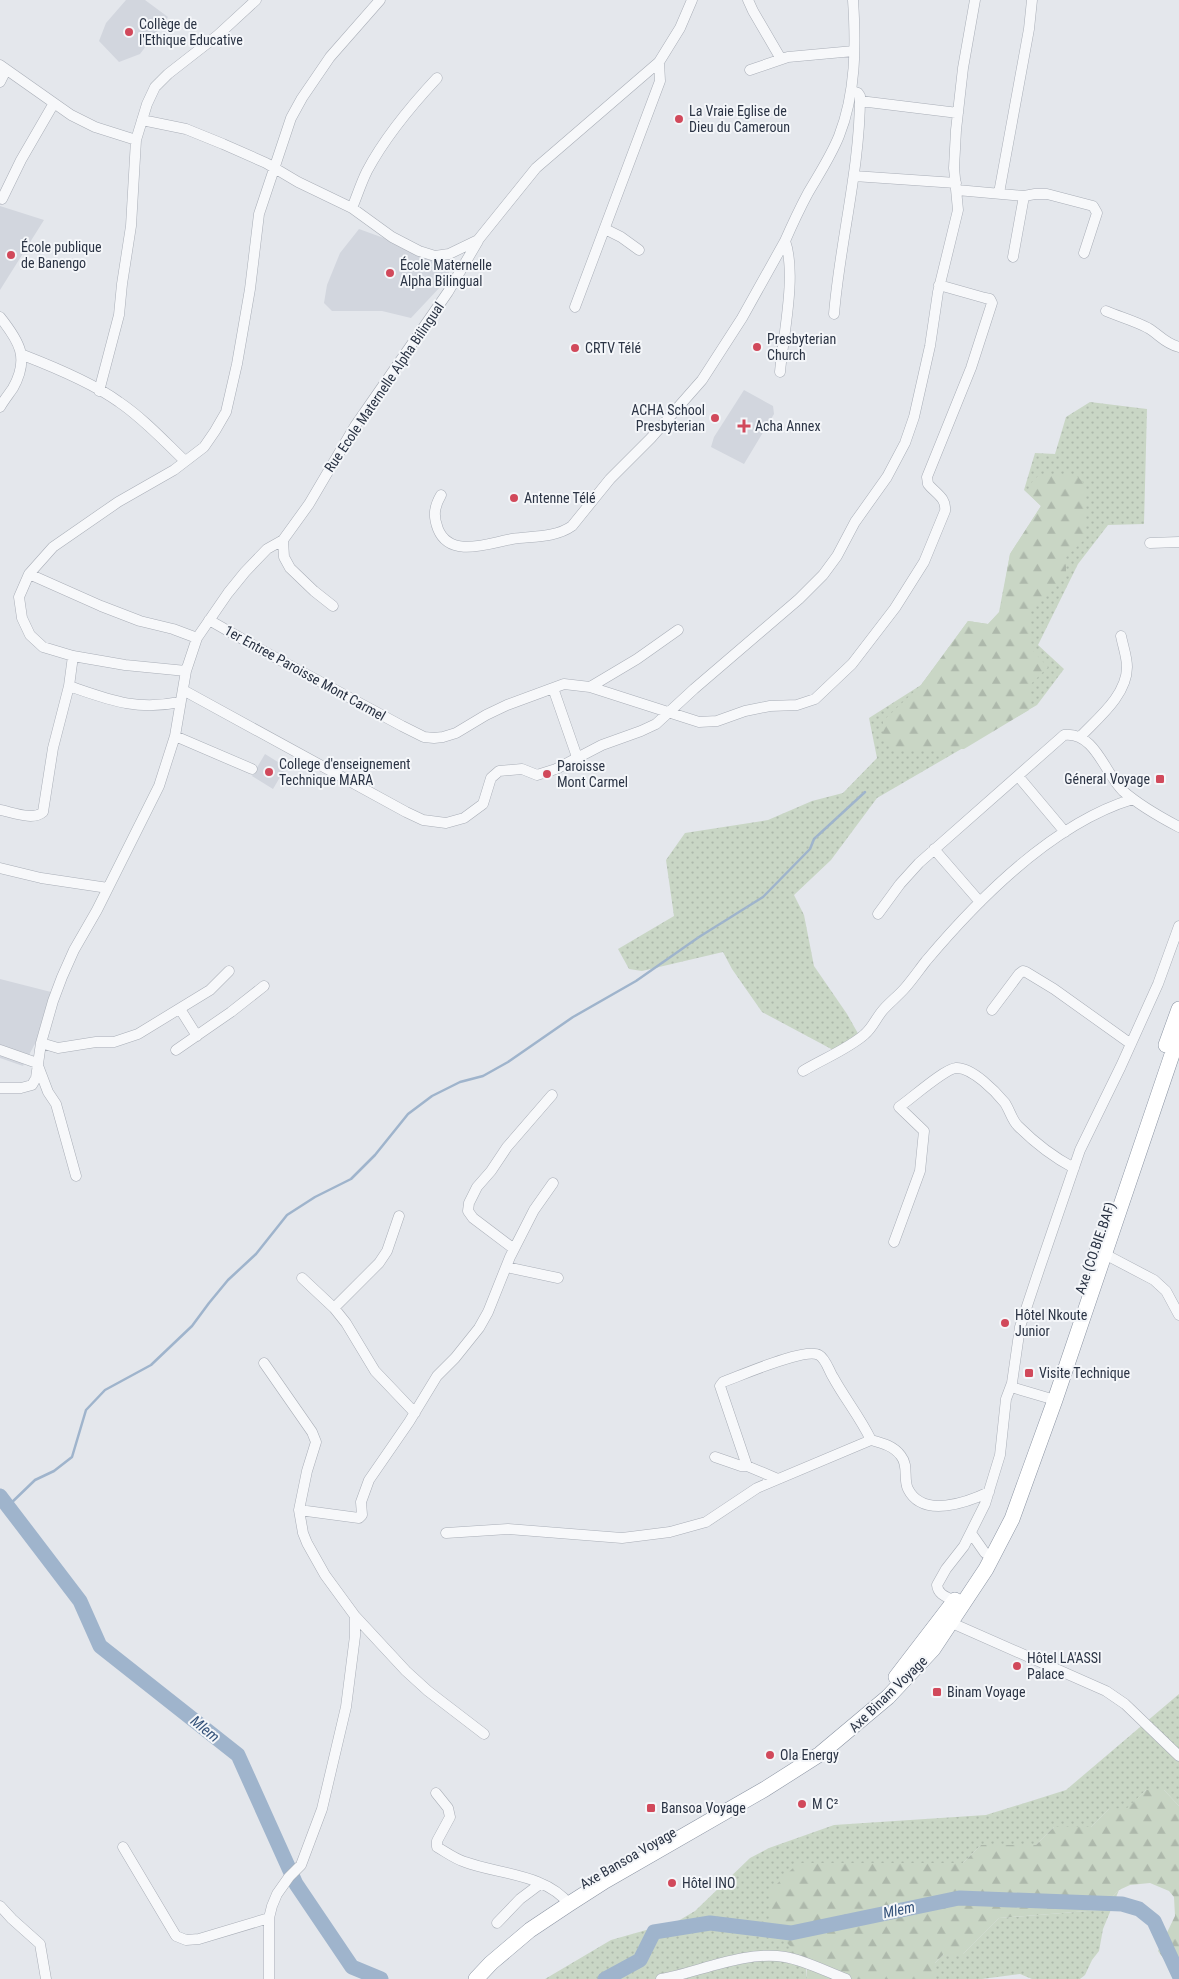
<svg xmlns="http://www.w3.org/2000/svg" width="1179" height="1979" viewBox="0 0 1179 1979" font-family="'Roboto Condensed',sans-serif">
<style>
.built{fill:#d2d6de}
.grass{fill:url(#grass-dots)}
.forest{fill:url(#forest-firs)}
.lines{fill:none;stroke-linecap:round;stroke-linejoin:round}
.stream{stroke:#9fb4cc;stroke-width:2.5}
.river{stroke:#9fb4cc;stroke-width:15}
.minor-casing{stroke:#a9aeb7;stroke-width:11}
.highway-casing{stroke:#8b94a3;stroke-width:16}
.minor{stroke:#f7f8fa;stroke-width:10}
.highway{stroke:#fff;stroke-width:15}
.poi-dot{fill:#d1495b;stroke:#f4f6f9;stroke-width:2}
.labels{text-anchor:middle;stroke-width:4;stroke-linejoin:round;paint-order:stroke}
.poi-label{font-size:14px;fill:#2b3445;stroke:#f4f6f9;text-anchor:start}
.street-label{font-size:14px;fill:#2b3445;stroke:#f4f6f9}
.water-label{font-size:15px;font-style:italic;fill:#34527a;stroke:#f4f6f9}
</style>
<defs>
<pattern id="grass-dots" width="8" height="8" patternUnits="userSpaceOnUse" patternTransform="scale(1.25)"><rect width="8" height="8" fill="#c9d6c5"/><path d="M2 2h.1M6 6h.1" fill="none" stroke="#adb8ab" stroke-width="1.8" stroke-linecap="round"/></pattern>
<pattern id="forest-firs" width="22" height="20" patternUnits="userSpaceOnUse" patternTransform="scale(1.25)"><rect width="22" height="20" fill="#c9d6c5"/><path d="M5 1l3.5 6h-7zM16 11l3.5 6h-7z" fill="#adb8ab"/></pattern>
</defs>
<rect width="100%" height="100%" fill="#e4e7ec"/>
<path class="built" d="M126,0h19l23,17 -28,37 -21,8 -20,-21 7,-18z
M0,206l44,14 -44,70z
M359,229l77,28 19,4 -13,24 -31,33 -29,-7h-50l-8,-8 3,-18 13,-32z
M744,390l29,16 1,8 -30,50 -33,-17 3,-10z
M265,754l21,13 -13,22 -21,-13z
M0,979l51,13 -8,37 -20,37 -23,-8z"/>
<path class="grass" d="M1090,402l57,7 -3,115 -36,1 -30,39 -40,81 26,24 -27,36 -160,93 -46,62 -37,35 10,20 10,51 33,48 13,23 -25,14 -73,-39 -30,-43 -9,-17 -81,19 -13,-2 -11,-20 56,-33 -8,-56 19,-27 83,-13 44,-19 31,-8 34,-35 -8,-40 52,-33 47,-64 20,3 11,-12 11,-58 31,-48 -17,-16 11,-37 20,1 11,-37z
M1179,1694v112l-15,-16h-18l-19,19h-18l-18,18h-37l-18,18h-55l-18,18h-165l9,116h-262l66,-39 67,-19 17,-10 55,-53 19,-10 65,-23 152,-10 80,-25z
M1119,1890l-16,39 -4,22 -7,9 -7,15 -5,4h-48l-12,-5 -38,5h-47v-16l9,-9h19l36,-36 101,-8z"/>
<path class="forest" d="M1039,475h37l9,9v55l-19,18v19l-36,36v36l18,19 -18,18 -1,25 -65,39h-72l-9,-10v-18l38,-36 47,-64 20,3 12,-12 10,-58 31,-48 -11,-11v-11z
M1146,1790h18l15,16v173l-21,-28 17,-35 -1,-19 -5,-6 -19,-8 -20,2 -11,5 -19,20 -101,8 -36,36h-19l-9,9v16h-128v-16l-36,-36v-37l27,-27h165l18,-18h55l18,-18h37l18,-18 18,-1z"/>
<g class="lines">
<path class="stream" d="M8,1506l27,-26 19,-9 18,-14 14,-47 19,-20 46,-25 41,-39 17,-23 19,-23 28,-26 31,-39 28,-18 36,-18 24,-24 33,-41 24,-18 28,-14 23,-6 25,-14 65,-45 63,-36 63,-44 64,-40 47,-48 4,-10 51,-47"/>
<path class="river" d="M0,1496l80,105 20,45 138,109 58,129 56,83 29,12
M605,1979l35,-19 14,-28 56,-9 81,10 168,-35 163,6 17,5 15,12 25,54"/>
<g class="minor-casing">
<path id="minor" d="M748,0l5,11 28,48
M0,65l71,50 24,12 41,13
M750,70l38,-13 66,-6
M0,82l6,-12
M860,101l98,12
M142,120l44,9 37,15 43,19 32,19 54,26 40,29 27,14 16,5 14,-2 29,-14 58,-72 123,-106 21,-34 12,-28
M854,176l102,7
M957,190l67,6 11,-2h12l46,12 4,7 -13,40
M999,193l30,-164 3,-29
M2,199l19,-39 33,-57
M352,208c5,-12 9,-25 15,-37 18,-34 43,-64 70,-93
M605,229l16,8 18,13
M1013,257l11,-61
M575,307l85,-226 -1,-19
M1106,311c14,6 29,10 42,17 12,7 16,15 31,19
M834,314c6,-73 26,-145 26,-218l-2,-3 -6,-2
M0,317c19,24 30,41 13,71 -4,6 -9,12 -13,19
M23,355c31,12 70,28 96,47 25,17 45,39 66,59
M780,372c3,-36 17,-98 5,-131 7,-16 15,-33 23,-48 11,-19 23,-37 31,-57 17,-43 17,-91 14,-136
M99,391l20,-76 3,-31 9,-58 5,-86 11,-36 8,-17 13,-13 50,-39 38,-35
M441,495c-7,12 -8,21 -3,34 12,30 51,14 74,10 20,-3 43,-1 60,-13l38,-47 41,-41 51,-58 40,-62 43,-77
M1150,543l29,-1
M29,574l72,32 39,15 33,8 24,9
M333,606l-19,-15 -24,-23 -6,-11 -1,-17 26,-36 46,-78 93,-134 30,-51
M209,620l56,32 137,74 22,11 10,1 9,-1 13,-4 30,-18 21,-10 57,-21 26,3 109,35 18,-1 28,-10 25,-5 27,-1 18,-6 37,-35 43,-56 29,-46 21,-51c2,-13 -10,-18 -17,-27l-1,-7 44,-109 21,-65 -2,-4 -5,-1 -46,-13
M186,671l-61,-6 -52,-9 -30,-9 -13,-12 -8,-17 -3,-21 10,-23 24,-27 65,-45 56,-32 30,-23 11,-16 11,-19 11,-48 13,-75 9,-75 32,-96 11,-20 28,-41 50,-57
M69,686c41,14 67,25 111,16
M590,687l47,-28 41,-29
M553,688l24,69
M183,690l223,122 17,8 23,3 18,-5 19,-14 8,-26 8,-7 23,-2 15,6 19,-6 46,-24 39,-14 15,-7 38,-35 105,-90 24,-24 14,-19 18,-34 32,-45 18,-34 9,-26 16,-71 8,-54 20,-82 -4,-42 2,-38 7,-62 12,-68
M175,736l77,33
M1080,737c18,-19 47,-42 47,-70 0,-10 -4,-21 -6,-31
M1018,776l47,56
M0,810c12,2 33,11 43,2l10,-64 16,-62 4,-30
M934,849l46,53
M0,868l41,10 67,10
M878,914l22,-30 19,-21 145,-128c31,-4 41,39 59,56 16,14 37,26 56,36
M180,1009l17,27
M992,1010l27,-36 4,-3 3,1 28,17 77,55
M41,1043l17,5 38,-6h18l24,-8 72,-44 19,-19
M0,1050l37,13 11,29 8,12 20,72
M176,1050l55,-38 33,-26
M803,1071c18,-11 47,-23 62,-37 8,-7 11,-16 18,-24 7,-8 15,-14 22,-22 7,-8 14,-18 21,-27 53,-63 127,-138 207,-162
M0,1088h21l11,-3 4,-7 5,-35 12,-42 9,-24 12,-27 23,-40 62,-124 16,-50 11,-65 11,-33 31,-45 17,-21 22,-23 16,-9
M894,1242l26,-71 4,-40 -25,-24c12,-8 45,-38 57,-39 16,-1 40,24 49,35 5,8 7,17 13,23 17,17 35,31 56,42
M514,1249l-41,-31 -5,-7 1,-8 8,-16 14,-16 16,-24 45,-52
M1095,1249l59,31 12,11 13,24
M506,1267l52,11
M302,1278l32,30 12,15 29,48 40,42
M334,1308l45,-45 8,-12 12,-35
M264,1363l48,69 4,10 -9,29 -8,39 4,23 4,10 18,32 30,41v20l-9,71 -24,102 -21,56 -12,12 -12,17 -5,12 -3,12v61
M1011,1387l44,13
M715,1457l26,9h6l31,13
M747,1466l-27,-80 3,-4c17,-6 82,-35 96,-27 7,4 10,16 14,22 12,22 27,40 38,63
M299,1510l60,8 3,-3 -1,-13 8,-22 40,-58 28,-46 18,-18 24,-30 9,-16 22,-55 24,-47 19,-27
M446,1533l62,-4 114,9 48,-6 36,-10 51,-34 114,-48c11,3 23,6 30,16 8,10 2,23 7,33 15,30 60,13 81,3
M971,1533l14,20
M955,1601c-8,-4 -17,-6 -18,-16l9,-16 18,-23 21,-42 15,-49 6,-56 6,-16 8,-56 19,-57 41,-120 41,-84 37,-82 21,-58
M355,1616l51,55 22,20 56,43
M945,1620l161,71 19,13 54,52
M436,1793l12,15 2,9 -13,24v6c9,5 18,12 28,15 32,12 81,12 104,42
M123,1847l53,89 10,4 13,-1 70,-21
M0,1906l12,13 28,25 6,35
M497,1923l23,-24 20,-15
M661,1979c38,-7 85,-29 124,-22 19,3 42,15 61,22"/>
</g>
<g class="highway-casing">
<path id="highway" d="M1166,1045l13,-36
M896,1677l59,-77
M476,1979l15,-16 39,-33 39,-26 36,-23 160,-92 55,-35 68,-57 45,-48 53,-80 26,-50 43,-119 124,-366"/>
</g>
<use href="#minor" class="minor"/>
<use href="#highway" class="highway"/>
</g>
<g class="poi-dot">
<circle cx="129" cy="32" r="5"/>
<circle cx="679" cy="119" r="5"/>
<circle cx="11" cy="255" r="5"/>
<circle cx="390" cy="273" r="5"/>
<circle cx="757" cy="347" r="5"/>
<circle cx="575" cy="348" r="5"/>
<circle cx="715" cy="418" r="5"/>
<path d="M741.5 418.5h5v5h5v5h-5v5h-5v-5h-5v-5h5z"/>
<circle cx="514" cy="498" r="5"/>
<circle cx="269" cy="772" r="5"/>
<circle cx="547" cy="774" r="5"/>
<rect x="1155" y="774" width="10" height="10" rx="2.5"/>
<circle cx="1005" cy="1323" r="5"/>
<rect x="1024" y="1368" width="10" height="10" rx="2.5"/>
<circle cx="1017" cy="1666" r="5"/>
<rect x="932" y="1687" width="10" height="10" rx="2.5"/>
<circle cx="770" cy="1755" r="5"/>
<circle cx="802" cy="1804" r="5"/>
<rect x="646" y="1803" width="10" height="10" rx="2.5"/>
<circle cx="672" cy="1883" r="5"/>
</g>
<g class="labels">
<g class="poi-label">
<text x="139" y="29">Collège de<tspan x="139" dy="16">l'Ethique Educative</tspan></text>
<text x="689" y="116">La Vraie Eglise de<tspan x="689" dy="16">Dieu du Cameroun</tspan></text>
<text x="21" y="252">École publique<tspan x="21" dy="16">de Banengo</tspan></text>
<text x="400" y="270">École Maternelle<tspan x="400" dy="16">Alpha Bilingual</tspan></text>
<text x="767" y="344">Presbyterian<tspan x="767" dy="16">Church</tspan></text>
<text x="585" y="353">CRTV Télé</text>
<text x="705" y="415" text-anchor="end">ACHA School<tspan x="705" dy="16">Presbyterian</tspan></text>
<text x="755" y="431">Acha Annex</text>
<text x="524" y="503">Antenne Télé</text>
<text x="279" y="769">College d'enseignement<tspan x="279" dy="16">Technique MARA</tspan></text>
<text x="557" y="771">Paroisse<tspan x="557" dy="16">Mont Carmel</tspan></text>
<text x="1150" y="784" text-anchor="end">Géneral Voyage</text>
<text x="1015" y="1320">Hôtel Nkoute<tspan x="1015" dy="16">Junior</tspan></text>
<text x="1039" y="1378">Visite Technique</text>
<text x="1027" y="1663">Hôtel LA'ASSI<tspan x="1027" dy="16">Palace</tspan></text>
<text x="947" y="1697">Binam Voyage</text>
<text x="780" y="1760">Ola Energy</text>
<text x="812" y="1809">M C²</text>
<text x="661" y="1813">Bansoa Voyage</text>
<text x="682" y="1888">Hôtel INO</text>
</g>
<g class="street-label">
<text transform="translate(384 387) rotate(-56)" y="5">Rue Ecole Maternelle Alpha Bilingual</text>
<text transform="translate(305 673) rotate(29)" y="5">1er Entree Paroisse Mont Carmel</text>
<text transform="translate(1095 1248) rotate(-71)" y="5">Axe (CO.BIE.BAF)</text>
<text transform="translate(888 1694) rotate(-44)" y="5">Axe Binam Voyage</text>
<text transform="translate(628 1858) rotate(-30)" y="5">Axe Bansoa Voyage</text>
</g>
<g class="water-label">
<text transform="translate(205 1729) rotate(39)" y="5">Mlem</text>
<text transform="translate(899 1910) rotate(-12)" y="5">Mlem</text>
</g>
</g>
</svg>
